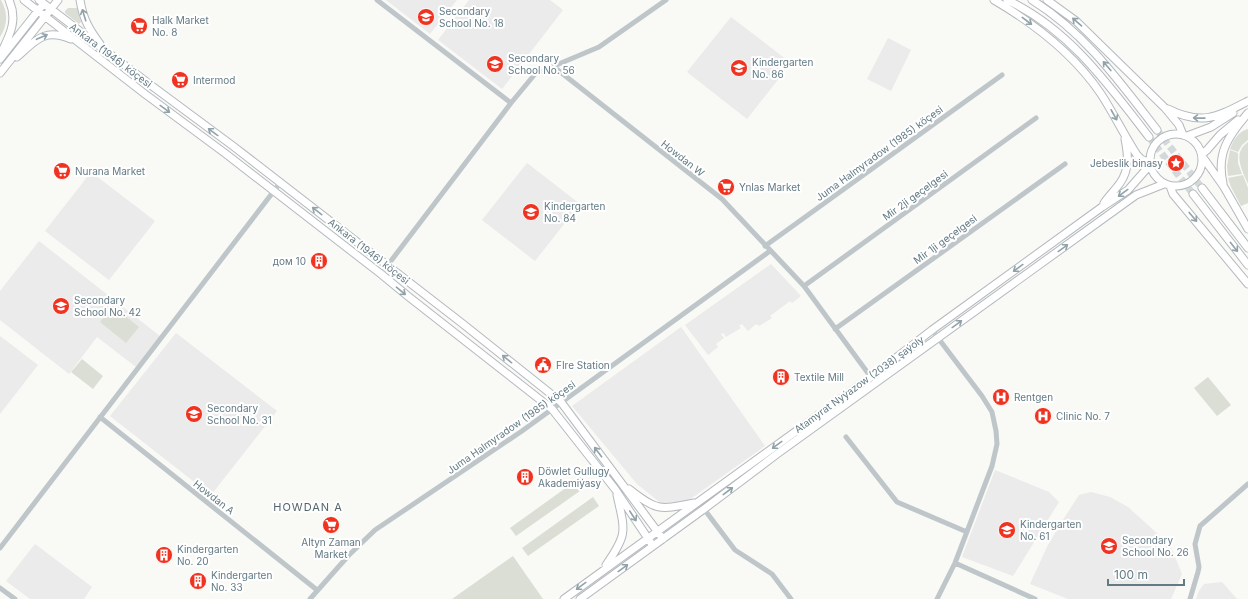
<svg xmlns="http://www.w3.org/2000/svg" width="1248" height="599" viewBox="0 0 1248 599" font-family="Inter,sans-serif">
<style>
.built{fill:#eaebea}
.green{fill:#daded5}
.lines{fill:none;stroke-linecap:round;stroke-linejoin:round}
.major-tunnel{stroke:#d3d9da;stroke-width:7;stroke-dasharray:7 3.5;stroke-linecap:butt}
.major-casing{stroke:#b3babe;stroke-width:9}
.minor{stroke:#bfc6c9;stroke-width:5}
.major{stroke:#fff;stroke-width:7}
.oneway{stroke:#91a2a9}
.labels{text-anchor:middle;stroke-width:4;stroke-linejoin:round;paint-order:stroke}
.poi-label{font-size:10px;fill:#627a84;stroke:#fff;text-anchor:start}
.street-label{font-size:10px;fill:#627a84;stroke:#fff}
.neighbourhood-label{font-size:11px;letter-spacing:1px;fill:#54676e;stroke:#fff}
</style>
<rect width="100%" height="100%" fill="#f9f9f6"/>
<path class="built" d="M386,0h71l-27,34z
M469,0h81l13,10 -61,79 -64,-49z
M731,17l60,46 -44,56 -60,-47z
M888,38l23,12 -20,41 -24,-12z
M527,163l53,41 -45,57 -53,-41z
M91,172l64,49 -46,59 -64,-49z
M39,241l121,95 -24,31 -39,-30 -28,37 -69,-54v-29z
M771,264l30,32 -9,7 -2,-2 -20,15 2,2 -13,8 -3,-2 -8,7 -6,-7 -3,2 2,2 -15,9 -3,-4 -2,1 3,4 -8,6 2,3 -10,8 -23,-30z
M681,327l84,119 -76,54 -27,4 -25,-20 -65,-78z
M176,333l101,78 -66,84 -101,-79z
M0,336l38,29 -38,49z
M995,470l54,22 10,10 -46,74 -51,-19z
M1091,492l19,5 18,10 42,38 12,29 -11,25h-103l-38,-15 17,-37 12,-21 20,-31z
M35,544l57,43 -8,12h-54l-24,-18z
M1222,582l15,17h-41l3,-8 5,-7z"/>
<path class="green" d="M0,0h1c7,12 7,25 -1,37z
M68,8h9l4,14 -2,2 -14,-11v-2z
M1248,129v11l-6,5 -4,7 -8,-3c3,-9 9,-18 18,-20z
M1248,142v42c-6,-14 -16,-31 0,-42z
M1230,150l8,3v10l4,11 -14,2 -1,-10z
M1243,175l5,13v15l-7,3 -10,-19 -3,-9z
M113,306l26,21 -13,16 -26,-21z
M82,359l21,17 -10,13 -22,-17z
M1208,377l23,28 -14,11 -23,-28z
M581,477l6,9 -71,50 -6,-8z
M593,497l6,9 -71,50 -6,-8z
M513,556l30,43h-91z"/>
<g class="lines">
<path class="major-tunnel" d="M1157,130l45,58
M1149,137l44,57"/>
<g class="major-casing">
<path id="major" d="M24,0l121,94 81,60 155,120 28,23 143,112 63,80 38,57
M39,0l113,86 81,60 230,178 98,78 102,137
M80,0c3,19 9,29 20,44
M994,0c41,24 80,54 107,94 13,20 23,41 36,61l4,4 9,4
M1007,0c62,29 101,84 142,137
M1032,0c53,33 87,81 125,130
M1047,0l29,21 89,87 14,17 4,10
M1,53c9,-18 17,-33 8,-53
M17,57c19,-17 27,-29 54,-18
M0,59l41,-52
M0,73l58,-73
M1168,109c34,17 49,8 80,-8
M1150 160a26 26 0 1 1 52 0a26 26 0 1 1-52 0Z
M1187,136l24,-9 22,-14
M1202,154l5,-4 13,-15 18,-15
M1202,156l22,31 24,42
M1223,183c-7,-30 6,-48 25,-70
M1170,186l3,8 75,90
M1202,188l46,60
M1193,194l55,71
M1104,203c5,-7 11,-13 16,-20 10,-14 8,-29 5,-44
M629,489c28,22 30,21 65,14
M606,565c22,-31 19,-34 11,-70
M564,599l307,-222 61,-47 170,-123 26,-17 22,-25
M580,599l124,-90 73,-55 359,-259 28,-11"/>
</g>
<path class="minor" d="M377,0l134,103
M554,67l168,132 82,87 69,94
M765,246l237,-171
M381,274l130,-171 24,-29 64,-27 67,-47
M804,286l232,-168
M835,329l230,-165
M932,330l50,66 10,16 4,19 1,13 -5,22 -37,97 -18,36
M100,417l217,173
M846,437l51,65 70,30
M704,509l31,41 37,24 19,25
M0,548l280,-365
M955,563l80,36
M0,588l15,11
M310,599l39,-44 26,-25 147,-99 248,-180
M1190,599l8,-27 1,-5 -4,-23 5,-18 48,-42"/>
<use href="#major" class="major"/>
</g>
<defs><path id="oneway-shaft" d="M-6 0H5M1.5-3L5.5 0L1.5 3" fill="none" stroke-width="1.6" stroke-linecap="round" stroke-linejoin="round"/></defs>
<g class="oneway">
<use href="#oneway-shaft" transform="translate(84 15) rotate(-107)"/>
<use href="#oneway-shaft" transform="translate(1027 21) rotate(37)"/>
<use href="#oneway-shaft" transform="translate(1077 22) rotate(-139)"/>
<use href="#oneway-shaft" transform="translate(42 37) rotate(-23)"/>
<use href="#oneway-shaft" transform="translate(1107 66) rotate(-130)"/>
<use href="#oneway-shaft" transform="translate(165 109) rotate(36)"/>
<use href="#oneway-shaft" transform="translate(1114 115) rotate(61)"/>
<use href="#oneway-shaft" transform="translate(1199 118) rotate(-179)"/>
<use href="#oneway-shaft" transform="translate(213 132) rotate(-144)"/>
<use href="#oneway-shaft" transform="translate(1123 193) rotate(144)"/>
<use href="#oneway-shaft" transform="translate(317 211) rotate(-142)"/>
<use href="#oneway-shaft" transform="translate(1193 217) rotate(50)"/>
<use href="#oneway-shaft" transform="translate(1234 247) rotate(52)"/>
<use href="#oneway-shaft" transform="translate(1063 248) rotate(-36)"/>
<use href="#oneway-shaft" transform="translate(1018 268) rotate(144)"/>
<use href="#oneway-shaft" transform="translate(401 291) rotate(40)"/>
<use href="#oneway-shaft" transform="translate(957 324) rotate(-36)"/>
<use href="#oneway-shaft" transform="translate(507 359) rotate(-141)"/>
<use href="#oneway-shaft" transform="translate(777 445) rotate(144)"/>
<use href="#oneway-shaft" transform="translate(598 452) rotate(-127)"/>
<use href="#oneway-shaft" transform="translate(728 491) rotate(-37)"/>
<use href="#oneway-shaft" transform="translate(633 516) rotate(57)"/>
<use href="#oneway-shaft" transform="translate(623 568) rotate(-36)"/>
<use href="#oneway-shaft" transform="translate(581 586) rotate(144)"/>
</g>
<defs>
<g id="school-disc" transform="scale(0.9)"><circle r="9.5" fill="#f03220" stroke="#fff"/><path d="M0-5L7-2L0 1L-7-2ZM-4 1L0 2.5L4 1V4Q0 6-4 4Z" fill="#fff"/></g>
<g id="supermarket-disc" transform="scale(0.9)"><circle r="9.5" fill="#f03220" stroke="#fff"/><path d="M-6-5.5h2.5l.6 2H6L4.5 2H-2.5L-4.4-4H-6ZM-1.5 3.2a1.3 1.3 0 1 0 .1 0ZM3 3.2a1.3 1.3 0 1 0 .1 0Z" fill="#fff"/></g>
<g id="sight-disc" transform="scale(0.9)"><circle r="9.5" fill="#f03220" stroke="#fff"/><path d="M0-6L1.8-2.2L6-1.7L2.9 1.2L3.7 5.4L0 3.3L-3.7 5.4L-2.9 1.2L-6-1.7L-1.8-2.2Z" fill="#fff"/></g>
<g id="building-disc" transform="scale(0.9)"><circle r="9.5" fill="#f03220" stroke="#fff"/><path d="M-4-6H4V6H1V3H-1V6H-4ZM-2.5-4.3h1.7v1.8h-1.7ZM.8-4.3h1.7v1.8H.8ZM-2.5-1h1.7V.8h-1.7ZM.8-1h1.7V.8H.8Z" fill="#fff"/></g>
<g id="civic-disc" transform="scale(0.9)"><circle r="9.5" fill="#f03220" stroke="#fff"/><path d="M-.6-6.5H3V-4.5H.6V-3L4-1V1h2V6H-6V1h2V-1L-.6-3ZM-1.2 2.5V6h2.4V2.5Z" fill="#fff"/></g>
<g id="hospital-disc" transform="scale(0.9)"><circle r="9.5" fill="#f03220" stroke="#fff"/><path d="M-5-5h3v3.5h4V-5h3V5h-3V1.5h-4V5h-3Z" fill="#fff"/></g>
</defs>
<g fill-rule="evenodd">
<use href="#school-disc" x="426" y="17"/>
<use href="#supermarket-disc" x="139" y="26"/>
<use href="#school-disc" x="495" y="64"/>
<use href="#school-disc" x="739" y="68"/>
<use href="#supermarket-disc" x="180" y="80"/>
<use href="#sight-disc" x="1176" y="163"/>
<use href="#supermarket-disc" x="62" y="171"/>
<use href="#supermarket-disc" x="726" y="187"/>
<use href="#school-disc" x="531" y="212"/>
<use href="#building-disc" x="319" y="261"/>
<use href="#school-disc" x="61" y="306"/>
<use href="#civic-disc" x="543" y="365"/>
<use href="#building-disc" x="781" y="377"/>
<use href="#hospital-disc" x="1001" y="397"/>
<use href="#school-disc" x="194" y="414"/>
<use href="#hospital-disc" x="1043" y="416"/>
<use href="#building-disc" x="525" y="477"/>
<use href="#supermarket-disc" x="331" y="525"/>
<use href="#school-disc" x="1007" y="530"/>
<use href="#school-disc" x="1109" y="546"/>
<use href="#building-disc" x="164" y="555"/>
<use href="#building-disc" x="198" y="581"/>
</g>
<g class="labels">
<g class="poi-label">
<text x="439" y="15">Secondary<tspan x="439" dy="12">School No. 18</tspan></text>
<text x="152" y="24">Halk Market<tspan x="152" dy="12">No. 8</tspan></text>
<text x="508" y="62">Secondary<tspan x="508" dy="12">School No. 56</tspan></text>
<text x="752" y="66">Kindergarten<tspan x="752" dy="12">No. 86</tspan></text>
<text x="193" y="84">Intermod</text>
<text x="1163" y="167" text-anchor="end">Jebeslik binasy</text>
<text x="75" y="175">Nurana Market</text>
<text x="739" y="191">Ynlas Market</text>
<text x="544" y="210">Kindergarten<tspan x="544" dy="12">No. 84</tspan></text>
<text x="306" y="265" text-anchor="end">дом 10</text>
<text x="74" y="304">Secondary<tspan x="74" dy="12">School No. 42</tspan></text>
<text x="556" y="369">FIre Station</text>
<text x="794" y="381">Textile Mill</text>
<text x="1014" y="401">Rentgen</text>
<text x="207" y="412">Secondary<tspan x="207" dy="12">School No. 31</tspan></text>
<text x="1056" y="420">Clinic No. 7</text>
<text x="538" y="475">Döwlet Gullugy<tspan x="538" dy="12">Akademiýasy</tspan></text>
<text x="1020" y="528">Kindergarten<tspan x="1020" dy="12">No. 61</tspan></text>
<text x="1122" y="544">Secondary<tspan x="1122" dy="12">School No. 26</tspan></text>
<text x="331" y="546" text-anchor="middle">Altyn Zaman<tspan x="331" dy="12">Market</tspan></text>
<text x="177" y="553">Kindergarten<tspan x="177" dy="12">No. 20</tspan></text>
<text x="211" y="579">Kindergarten<tspan x="211" dy="12">No. 33</tspan></text>
</g>
<g class="street-label">
<text transform="translate(111 55) rotate(37)" y="4">Ankara (1946) köçesi</text>
<text transform="translate(879 153) rotate(-36)" y="4">Juma Halmyradow (1985) köçesi</text>
<text transform="translate(683 158) rotate(38)" y="4">Howdan W</text>
<text transform="translate(915 195) rotate(-36)" y="4">Mir 2ji geçelgesi</text>
<text transform="translate(945 239) rotate(-36)" y="4">Mir 1ji geçelgesi</text>
<text transform="translate(369 251) rotate(38)" y="4">Ankara (1946) köçesi</text>
<text transform="translate(859 384) rotate(-36)" y="4">Atamyrat Nyýazow (2038) şaýoly</text>
<text transform="translate(511 427) rotate(-35)" y="4">Juma Halmyradow (1985) köçesi</text>
<text transform="translate(214 497) rotate(38)" y="4">Howdan A</text>
</g>
<g class="neighbourhood-label">
<text x="308" y="511">HOWDAN A</text>
</g>
</g>
<path d="M1108 579v6h76v-6" fill="none" stroke="#627a84" stroke-width="2"/>
<text x="1114" y="579" font-size="12" fill="#627a84" stroke="#ffffff" stroke-width="3" paint-order="stroke">100 m</text>
</svg>
